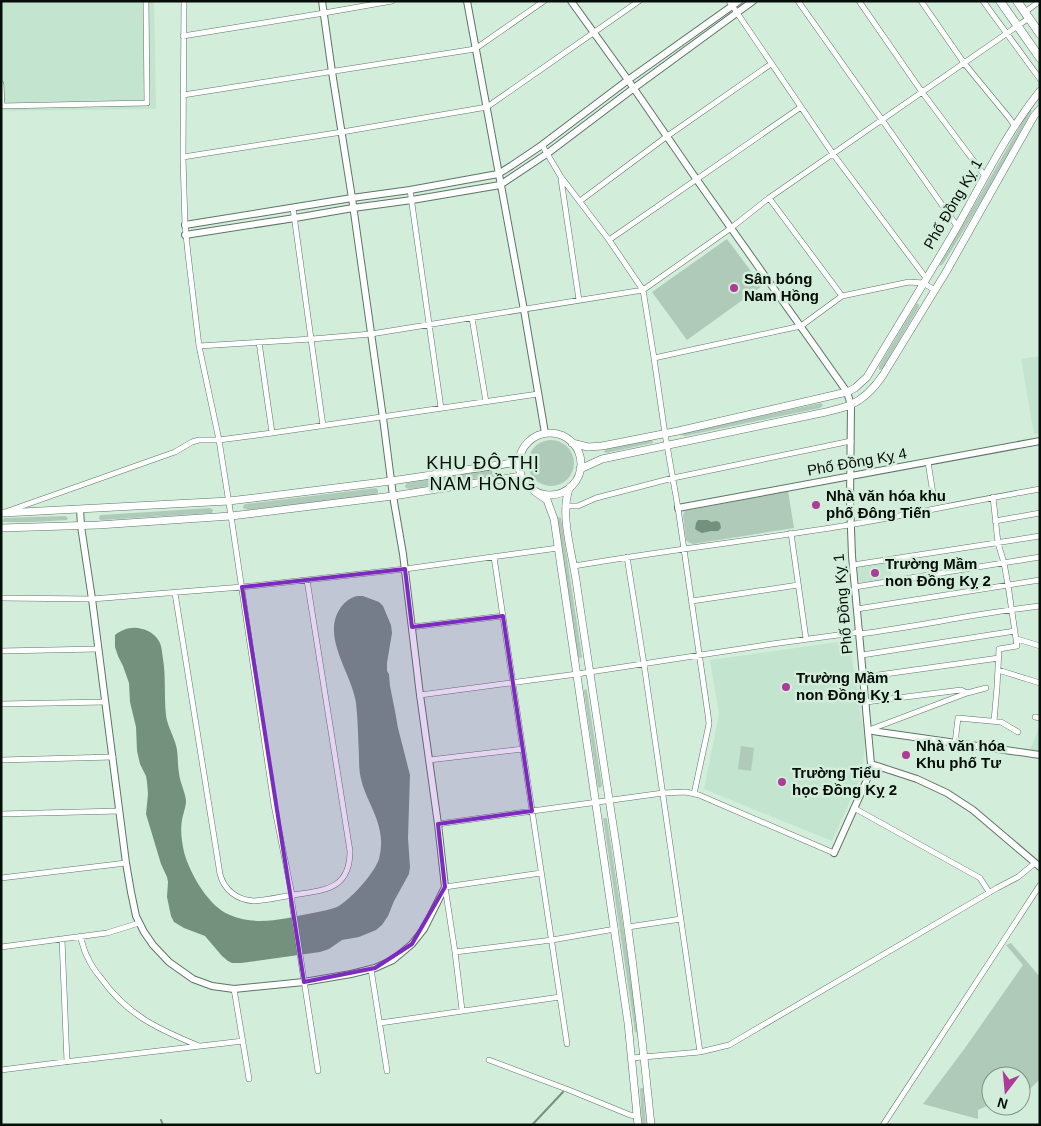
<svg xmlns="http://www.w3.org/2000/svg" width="1041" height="1126" viewBox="0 0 1041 1126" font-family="Arial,sans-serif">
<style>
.built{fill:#c3e4ce}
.green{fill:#afcab8}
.water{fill:#74917e}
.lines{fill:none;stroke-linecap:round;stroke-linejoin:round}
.stream{stroke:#74917e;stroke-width:2}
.minor-casing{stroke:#5d7565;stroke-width:6}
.tertiary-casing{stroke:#5d7565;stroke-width:8}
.secondary-casing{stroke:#5d7565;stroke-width:8}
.primary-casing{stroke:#5d7565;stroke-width:9}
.minor{stroke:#fff;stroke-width:5}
.tertiary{stroke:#fff;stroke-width:6}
.secondary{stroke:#fff;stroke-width:7}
.primary{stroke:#fff;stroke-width:8}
.marked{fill:#7b2cbf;fill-opacity:0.2;stroke:#7b2cbf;stroke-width:4;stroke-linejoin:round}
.poi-dot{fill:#ac3c98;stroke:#d3eddb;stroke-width:2}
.labels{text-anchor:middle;stroke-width:5;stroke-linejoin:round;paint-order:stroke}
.street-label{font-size:15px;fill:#060e09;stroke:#d3eddb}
.poi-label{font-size:15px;font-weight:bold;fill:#060e09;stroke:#d3eddb;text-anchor:start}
.quarter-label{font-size:18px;letter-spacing:1px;fill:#060e09;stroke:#d3eddb}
</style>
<rect width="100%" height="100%" fill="#d3eddb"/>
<path class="built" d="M1,1h153l2,108 -155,2z
M1040,356v77l-6,1 -13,-75z
M890,561l2,19 -32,5 -3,-19z
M845,641l5,4 15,97 -3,33 -30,66 -128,-52 15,-75 -9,-54z
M1040,725v26l-10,-1z"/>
<path class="green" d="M1030,109l2,1 -1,2c-28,52 -57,103 -88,152l-3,2v-2z
M727,239l35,47 -75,54 -35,-48z
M917,303l2,2v2l-37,62 -3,1v-4z
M821,403l2,2 -3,3 -135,28 -4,-1 1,-2z
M650,440h2l1,3h-1l-46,10 -2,-2 2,-2z
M528 463a23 23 0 1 1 46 0a23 23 0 1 1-46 0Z
M495,469l3,1 1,1 -2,4 -86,14 -5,-1 -1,-2 2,-3z
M376,488l2,2v3l-2,2 -128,15 -5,-2 1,-3 1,-1z
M788,491l6,37 -101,16 -5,-2 -2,-2 -3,-25 2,-4z
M210,508l3,2 -1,3 -110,7h-2l-1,-2 1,-3h2z
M65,516l3,2 -1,2 -33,2h-32l2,-4z
M558,517l3,1 21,139 -1,1h-2l-1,-2 -21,-138z
M586,689l1,2 15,95 -2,2 -2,-1 -14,-95v-2z
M741,746l13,2 -3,23 -13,-2z
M603,818h3l1,1 32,211 -1,3 -3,-1z
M1011,943l29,34v102l-17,17 -2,1v-21h-30v28l-13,6v9l-55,-15 42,-56 58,-83 -17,-20z
M641,1088h2v1l3,36h-4l-2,-36z"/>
<path class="water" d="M698,520h10l3,2 6,-1 3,2 1,5 -3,3h-7l-9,2 -4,-2 -3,-2 1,-6z
M357,596h6l16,6 4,4 8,19 1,8 -5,30v8l2,3 1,12 5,25 3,17 12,47 -2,63 2,29 -1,7 -15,27 -6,15 -6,9 -6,5 -17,7 -17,3 -13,9 -9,3 -79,11h-9l-4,-2 -6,-5 -17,-20 -21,-8 -10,-6 -3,-6 -4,-19 1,-15 -1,-5 -6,-13 -15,-50 2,-20 -1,-12 -1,-6 -6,-12 -3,-13 -1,-24 -6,-25 -1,-19 -6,-17 -5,-10 -3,-9v-12c8,-6 17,-9 27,-6 7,1 15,7 18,14 2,5 2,10 3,16 3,18 1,37 3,56 1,9 6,18 9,27 4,12 2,19 4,31 1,10 6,18 7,28 0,6 -3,13 -4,19 -2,11 0,22 2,32 6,22 25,55 46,63 28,12 55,3 83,-2 8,-2 16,-3 24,-6 13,-7 37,-33 42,-48 2,-8 3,-18 1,-27 -3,-19 -15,-35 -19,-53 -2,-8 -2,-16 -2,-24 -1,-17 -1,-35 -3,-52 -4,-30 -36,-67 -15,-96 5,-6 9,-9 16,-11z"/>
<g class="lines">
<path class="stream" d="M161,1120l2,5
M532,1125l31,-33"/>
<g class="minor-casing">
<path id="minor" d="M184,1l-1,156 2,68 3,29 11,92 20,94 12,76 43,289 18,90v8l26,168
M729,1l104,153 93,124
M798,1l159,225
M859,1l63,91 63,84
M921,1l43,62 46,56 5,8
M983,1l57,78
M1025,12l15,-11
M183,36l141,-23 68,-12
M1,84l1,22
M183,95l292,-46 69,-48
M1,106l146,-3 -1,-102
M542,145l19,32 48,63 34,50 11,68 11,76 13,74 30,207 1,9 -15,70
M183,157l159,-25 145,-25 152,-106
M561,179l18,121
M410,190l31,218
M769,198l73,98
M580,201l86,-64 105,-73
M293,208l30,218
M609,240l192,-133
M472,318l14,84
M259,342l13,91
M199,346l113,-7 59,-5 272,-44 88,-62 38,-30 260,-180
M654,358l147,-32 41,-30 67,-14 14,1 12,7
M928,462l6,38
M993,497l5,46 6,20 4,22 9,61 -18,3 -2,38 -3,34
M565,506h13l18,-8 77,-20 178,-37
M8,511l167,-59 17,-10 7,-2h20l53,-7 266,-39
M995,521l45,-8
M791,533l15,106
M494,557l66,440
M627,557l17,107 56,388
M853,565l187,-29
M574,566c91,-16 183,-26 275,-41 64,-11 127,-25 191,-36
M855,587l185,-30
M175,593l45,281c4,16 17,26 34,27 13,-1 26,-4 39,-6 31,-5 57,-5 57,-44l-43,-271
M1,598l91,1 150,-12 163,-18 153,-21
M692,601l106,-16
M857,609l183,-29
M412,627l91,-11
M860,634c60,-8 119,-21 180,-28
M1017,639l23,7
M1,651l97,-2
M862,655l153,-24
M998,670l42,13
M864,677l135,-19
M420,695l157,-21 195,-30 88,-12
M866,702l95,-12 6,3
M1,704l104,-2
M1035,717l5,1
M869,730l98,-37 19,-5
M955,743l3,-25 43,4 17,10
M1,760l112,-3
M429,760l94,-11
M854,808l126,70 9,14
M1,814l118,-3
M438,824l225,-31 23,-1 13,3 135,58
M1,878l125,-15
M628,927l53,-8
M80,936c3,8 4,16 8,22 3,8 8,14 13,20 26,37 57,51 98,68
M62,939l5,123
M1,947l106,-14 32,-10
M455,952l97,-12 63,-11
M371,969l16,102
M234,989l15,90
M462,1010l-7,-58 -10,-65 96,-14
M380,1023l180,-26 7,47
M632,1058l68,-6 29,-7 268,-157 21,-11 17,-14
M489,1060l80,30 61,25 7,1
M1,1070l55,-7 187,-22
M883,1125l157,-240"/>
</g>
<g class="tertiary-casing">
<path id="tertiary" d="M467,1l57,309 21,123
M571,1l57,79 69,100 150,212 4,13 -1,97 2,54 19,208 -5,18 -32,71
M185,225l167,-27 58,-8 88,-16 13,-8 31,-21 86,-65 111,-79
M185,235l110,-17 58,-10 59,-8 88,-15 48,-32 86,-65 119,-87
M678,508l362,-67
M80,509l1,17 11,73 34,264 5,29 5,24 8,16 9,13 16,17 24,17 19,7 22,3 70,-7 47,-8 24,-6 18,-8 19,-16 12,-15 21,-42 -7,-63 -18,-129 -17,-141 -10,-58 -10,-78 -31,-220 -20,-126 -10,-71
M868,730l11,2 161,23
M871,764l46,15 30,14 26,17 67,57"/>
</g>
<g class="secondary-casing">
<path id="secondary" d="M519 464a31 31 0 1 1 62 0a31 31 0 1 1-62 0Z
M572,443l16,4 14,-1 76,-15 169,-39 8,-4 12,-11c30,-50 61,-100 90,-150 26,-46 50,-95 83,-136
M580,469l22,-10 224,-47c8,-2 17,-4 24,-7 14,-6 25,-18 33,-30l63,-103 88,-156 6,-7
M570,487c-11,25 2,66 6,93 10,69 21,138 31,206 18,113 33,226 44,339
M534,491l13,9 7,19 74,504 10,102
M3,513l226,-12 162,-20 128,-19
M1,528l97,-3 133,-9 162,-20 128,-20"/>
</g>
<g class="primary-casing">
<path id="primary" d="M1000,1l40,57
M1017,1l23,33"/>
</g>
<use href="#minor" class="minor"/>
<use href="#tertiary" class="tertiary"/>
<use href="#secondary" class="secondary"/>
<use href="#primary" class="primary"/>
</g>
<path class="marked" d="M405,569l7,58 91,-11 29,195 -94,13 7,63 -33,57 -37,24 -71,14 -62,-395z"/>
<g class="poi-dot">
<circle cx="734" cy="288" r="5"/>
<circle cx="816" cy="505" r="5"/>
<circle cx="875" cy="573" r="5"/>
<circle cx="786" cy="687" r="5"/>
<circle cx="906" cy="755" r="5"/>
<circle cx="782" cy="782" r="5"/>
</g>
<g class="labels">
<g class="street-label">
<text transform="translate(953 204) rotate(-60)" y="5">Phố Đồng Kỵ 1</text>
<text transform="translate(857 462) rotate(-10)" y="5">Phố Đồng Kỵ 4</text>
<text transform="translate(843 604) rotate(-95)" y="5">Phố Đồng Kỵ 1</text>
</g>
<g class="poi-label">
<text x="744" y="284">Sân bóng<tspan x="744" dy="17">Nam Hồng</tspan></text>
<text x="826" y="501">Nhà văn hóa khu<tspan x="826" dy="17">phố Đông Tiến</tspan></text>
<text x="885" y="569">Trường Mầm<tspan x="885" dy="17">non Đồng Kỵ 2</tspan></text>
<text x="796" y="683">Trường Mầm<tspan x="796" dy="17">non Đồng Kỵ 1</tspan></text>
<text x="916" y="751">Nhà văn hóa<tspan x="916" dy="17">Khu phố Tư</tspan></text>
<text x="792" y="778">Trường Tiểu<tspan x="792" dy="17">học Đồng Kỵ 2</tspan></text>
</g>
<g class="quarter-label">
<text x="483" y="469">KHU ĐÔ THỊ<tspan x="483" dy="21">NAM HỒNG</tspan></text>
</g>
</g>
<rect width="1041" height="1126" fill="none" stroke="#060e09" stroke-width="5"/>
<g transform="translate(1006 1091) rotate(196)"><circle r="24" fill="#d3eddb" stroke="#819487"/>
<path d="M0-4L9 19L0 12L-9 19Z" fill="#ac3c98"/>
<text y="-8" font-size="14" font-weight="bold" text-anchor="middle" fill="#060e09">N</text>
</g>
</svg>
